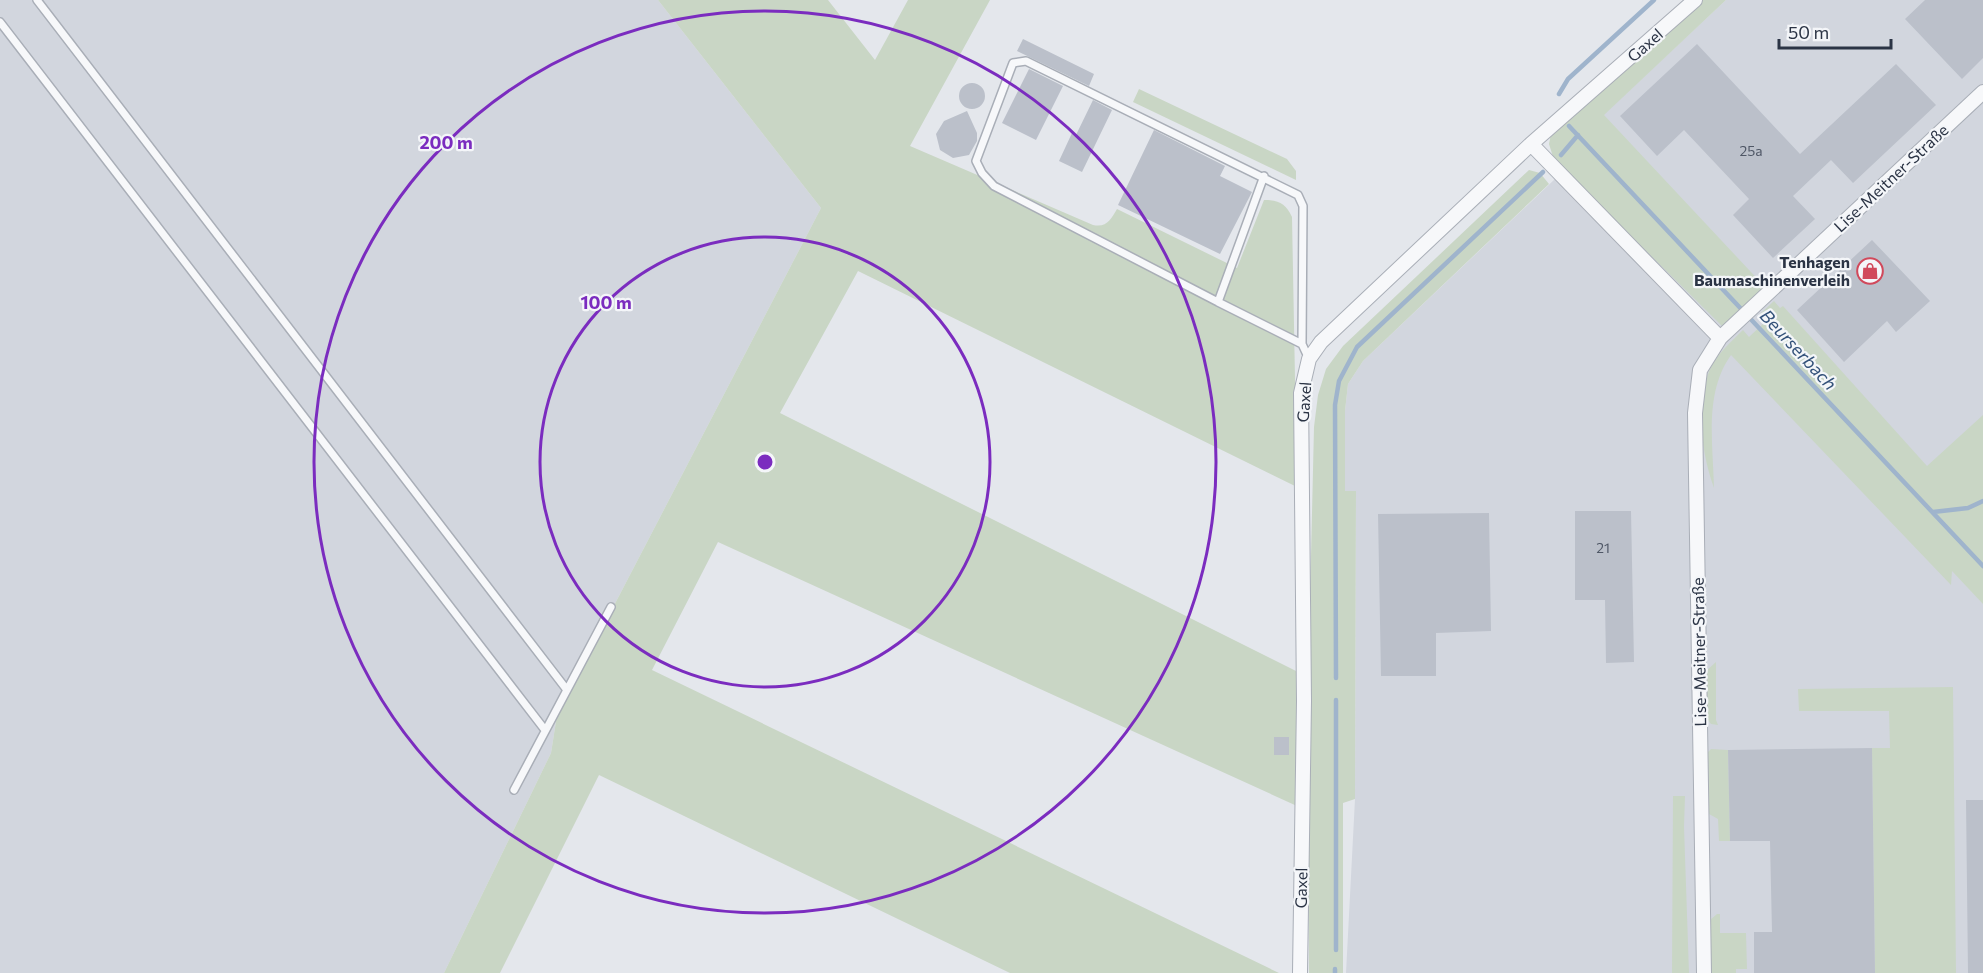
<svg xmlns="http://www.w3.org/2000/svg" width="1983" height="973" viewBox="0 0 1983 973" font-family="Commissioner,sans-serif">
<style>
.built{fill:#d2d6de}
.green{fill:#c9d6c5}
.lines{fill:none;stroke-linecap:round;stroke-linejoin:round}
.stream{stroke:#9fb4cc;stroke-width:4.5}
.building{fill:#bbc0ca}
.lane-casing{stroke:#a9aeb7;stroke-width:10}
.street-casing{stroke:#a9aeb7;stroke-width:16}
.lane{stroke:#f7f8fa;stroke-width:7}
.street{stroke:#f7f8fa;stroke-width:14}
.ring{fill:none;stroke:#7b2cbf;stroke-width:3}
.labels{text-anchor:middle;stroke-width:4.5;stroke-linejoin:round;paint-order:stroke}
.number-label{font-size:14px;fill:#4f5766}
.street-label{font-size:16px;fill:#2b3445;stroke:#f4f6f9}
.poi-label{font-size:16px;font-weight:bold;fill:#2b3445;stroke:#f4f6f9;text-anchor:end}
.water-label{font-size:18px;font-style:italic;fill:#34527a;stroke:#f4f6f9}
.centre{fill:#7b2cbf;stroke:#f4f6f9;stroke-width:3}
.ring-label{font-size:18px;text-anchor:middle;font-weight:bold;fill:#7b2cbf;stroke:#f4f6f9;stroke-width:4.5;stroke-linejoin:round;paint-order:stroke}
</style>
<rect width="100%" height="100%" fill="#e4e7ec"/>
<path class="built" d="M0,0h658l163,208 -264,507 -6,38 -107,220h-444z
M1726,0h257v973h-637l9,-174 1,-307 -11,-1v-80l3,-27 15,-23 192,-182 48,-64z"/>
<path class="green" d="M658,0h170l47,60 33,-60h82l-80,146 183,79c14,3 18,-6 24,-16l120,59 27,-68c15,0 22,4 28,17l5,270 -439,-216 -78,142 518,259 -1,134 -579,-264 -66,128 627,303h-269l-411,-198 -99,198h-56l107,-220 6,-38 264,-507z
M1703,0h23l-122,115 161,172 -43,39 -168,-166 -5,-16 2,-10z
M1139,89l148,70 9,12v9l-163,-78z
M1529,170l11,3 9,11 -186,177 -15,23 -3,27v80h11l-1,308 -12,4v170h-34l-1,-288 6,-258 4,-32 8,-26 17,-23z
M1774,301l6,7 3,-2 144,160 56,-51v189l-31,-33 -1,14 -220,-230c-27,38 -18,88 -17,133 -13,-36 -20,-88 -2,-123 8,-14 20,-24 31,-35l6,7 17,-16 -6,-7z
M1716,662v58l2,5 -7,-1 -4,-5 -1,-48z
M1953,687l3,286h-81l-3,-225h18l-1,-37h-90l-1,-22z
M1711,749l17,1 2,91h-11l-1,-22 -9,-5 -1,-62z
M1673,796h12l-1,31 5,146h-17z
M1717,914h3v19h26l1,36h-11v4h-25l-1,-53z"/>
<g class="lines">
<path class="stream" d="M1559,94l9,-15 86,-79
M1569,126l414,440
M1561,155l17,-20
M1933,512l35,-4 15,-7
M1336,678l-1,-273 4,-24 18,-34 186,-175
M1336,700v250
M1335,969v4"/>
</g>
<path class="building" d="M1925,0h58v58l-21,21 -57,-60z
M1023,39l71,35 -5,12 -72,-35z
M1697,44l103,110 96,-90 40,41 -83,78 -22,-23 -38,36 22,23 -42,39 -40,-43 16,-16 -65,-69 -27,26 -37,-40z
M1029,69l34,17 -27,54 -34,-17z
M959 96a13 13 0 1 1 26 0a13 13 0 1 1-26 0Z
M1093,100l19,10 -30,62 -23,-11 13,-28 4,2z
M967,111l10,22v8l-8,14 -16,3 -13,-8 -4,-16 8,-13z
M1154,130l71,36 -5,10 32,16 -32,62 -102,-49z
M1872,240l58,61 -34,31 -9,-11 -43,41 -47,-52z
M1575,511h56l3,151 -28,1 -1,-63h-30z
M1489,513l2,118 -55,2v43h-55l-3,-162z
M1274,737h15v18h-15z
M1872,748l3,225h-121v-41h18l-2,-91h-40l-2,-91z
M1966,800h17v173h-15z"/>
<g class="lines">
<g class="lane-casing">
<path id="lane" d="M37,0l530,690
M0,22l545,708
M1264,176l-46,126 84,42
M1218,302l-224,-116 -12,-13 -6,-12 37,-98 13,-2 272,134 5,11 -1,138 7,15
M514,790l97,-183"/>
</g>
<g class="street-casing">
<path id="street" d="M1531,144l189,194
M1300,973l4,-272 -3,-308 8,-34 12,-17 210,-198 164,-144
M1704,973l-9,-560 5,-43 20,-32 263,-246"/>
</g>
<use href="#lane" class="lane"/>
<use href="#street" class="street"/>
</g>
<g class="ring">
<circle cx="765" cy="462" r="225"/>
<circle cx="765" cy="462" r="451"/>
</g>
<defs>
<g id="shop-ring" transform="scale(1.35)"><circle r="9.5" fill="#f4f6f9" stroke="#d1495b" stroke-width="1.5"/><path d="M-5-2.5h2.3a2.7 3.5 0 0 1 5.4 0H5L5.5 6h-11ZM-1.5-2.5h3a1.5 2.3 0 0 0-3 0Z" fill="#d1495b"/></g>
</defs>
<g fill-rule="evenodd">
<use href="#shop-ring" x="1870" y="271"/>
</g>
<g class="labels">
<g class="number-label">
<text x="1751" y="156">25a</text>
<text x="1603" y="553">21</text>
</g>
<g class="street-label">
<text transform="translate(1645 45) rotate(-41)" y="6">Gaxel</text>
<text transform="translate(1891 178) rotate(-43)" y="6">Lise-Meitner-Straße</text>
<text transform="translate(1304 402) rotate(-86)" y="6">Gaxel</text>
<text transform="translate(1699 652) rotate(-91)" y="6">Lise-Meitner-Straße</text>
<text transform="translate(1301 888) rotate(-89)" y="6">Gaxel</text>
</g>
<g class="poi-label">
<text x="1850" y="268">Tenhagen<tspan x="1850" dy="18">Baumaschinenverleih</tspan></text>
</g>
<g class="water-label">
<text transform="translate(1798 350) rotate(47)" y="6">Beurserbach</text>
</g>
</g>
<circle cx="765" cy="462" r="9" class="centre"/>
<g class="ring-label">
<text x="446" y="149">200 m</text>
<text x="606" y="309">100 m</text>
</g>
<path d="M1779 39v9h112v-9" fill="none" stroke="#2b3445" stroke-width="3"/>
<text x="1788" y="39" font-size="18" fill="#2b3445" stroke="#f4f6f9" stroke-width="4.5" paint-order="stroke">50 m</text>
</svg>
